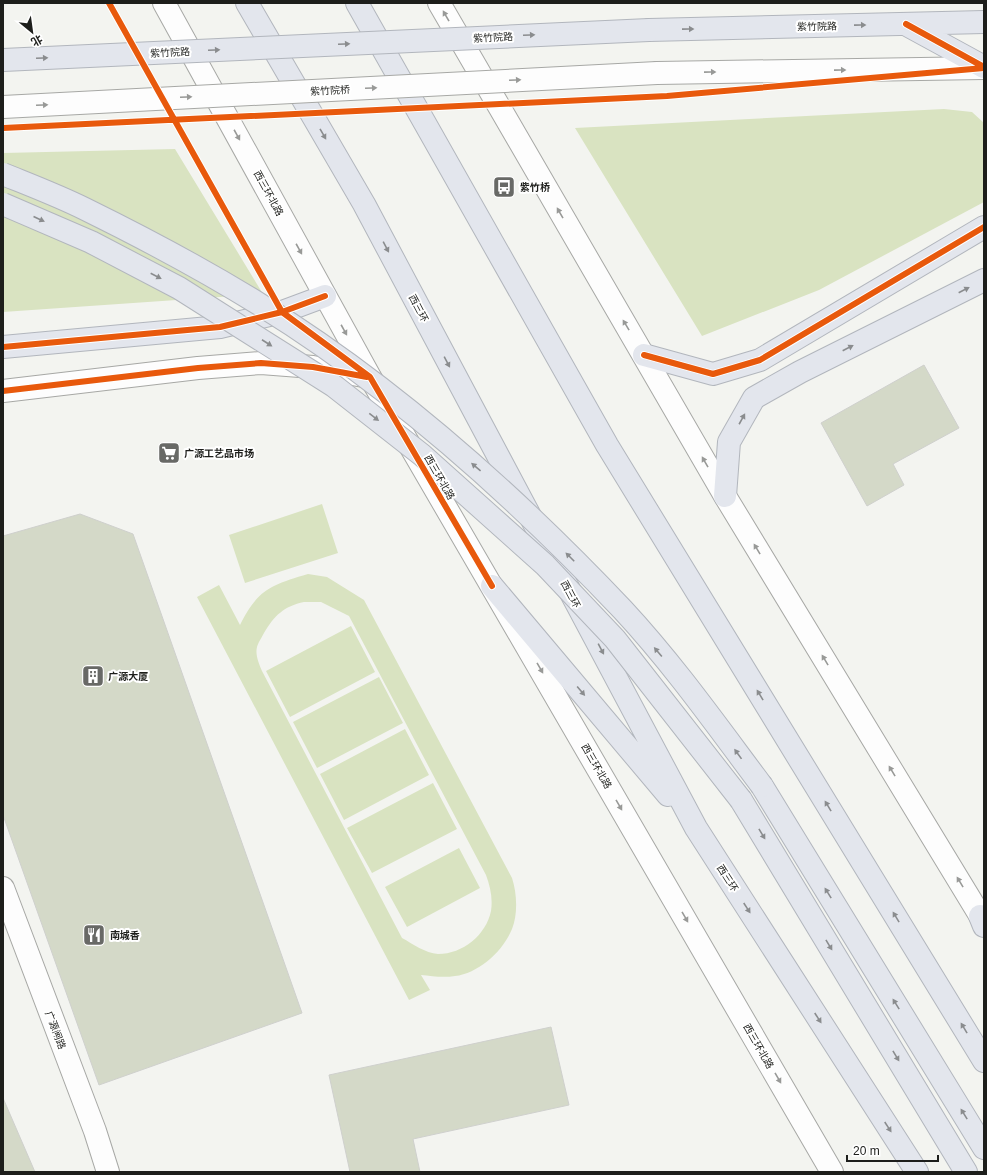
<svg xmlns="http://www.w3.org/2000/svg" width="987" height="1175" viewBox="0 0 987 1175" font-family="Arial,'Noto Sans SC',sans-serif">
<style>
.green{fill:#d9e3c1;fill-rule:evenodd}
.building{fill:#d4d9c8;stroke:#cfd0cd}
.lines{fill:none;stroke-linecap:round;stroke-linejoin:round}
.street-casing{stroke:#a7a8a5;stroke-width:24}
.secondary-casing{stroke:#a7a8a5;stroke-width:24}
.highway-casing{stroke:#b2b6bd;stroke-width:24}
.street{stroke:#fdfdfd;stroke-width:22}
.secondary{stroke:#fdfdfd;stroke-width:22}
.highway{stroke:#e3e6ed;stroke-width:22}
.secondary-bridge-casing{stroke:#a7a8a5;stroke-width:24;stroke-linecap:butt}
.highway-bridge-casing{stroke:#b2b6bd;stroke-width:24;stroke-linecap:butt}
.secondary-bridge{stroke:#fdfdfd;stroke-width:22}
.highway-bridge{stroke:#e3e6ed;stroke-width:22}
.cycleway-casing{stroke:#fff;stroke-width:8}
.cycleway{stroke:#e8590c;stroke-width:6}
.oneway{fill:#989997}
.oneway2{fill:#8a8c8e}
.labels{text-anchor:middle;stroke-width:4;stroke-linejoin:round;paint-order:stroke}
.street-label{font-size:10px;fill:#1d1e1b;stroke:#fff}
.poi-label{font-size:10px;font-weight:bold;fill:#1d1e1b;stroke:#fff;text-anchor:start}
</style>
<rect width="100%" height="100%" fill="#f3f4f0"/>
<path class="green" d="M944,109l28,3 12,11v79l-165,88 -117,46 -127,-208z
M175,149l88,145 -260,18v-159z
M322,504l16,49 -93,30 -16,-48z
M308,574l19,3 37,23 148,278c5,15 6,36 0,51 -9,22 -33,44 -57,47 -12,2 -23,0 -34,-1l9,15 -21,10 -212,-403 22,-12 21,40c18,-36 31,-40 68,-51zM304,602h17l28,14 137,259c4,11 7,23 5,36 -5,24 -28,43 -53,43 -13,-1 -25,-10 -36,-16l-140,-267c-3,-7 -7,-16 -5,-24 1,-4 5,-10 7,-14 10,-17 20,-27 40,-31z
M351,626l24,46 -85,45 -24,-46z
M379,677l24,46 -86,45 -24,-46z
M405,729l24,46 -85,45 -24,-46z
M433,783l24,46 -85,44 -25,-45z
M459,848l21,40 -73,39 -22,-40z"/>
<path class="building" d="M924,365l35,63 -66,36 11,21 -37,21 -46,-83z
M80,514l53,20 169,479 -203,72 -96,-270v-279z
M551,1027l18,78 -156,34 7,33h-70l-21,-97z
M3,1098l32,74h-32z"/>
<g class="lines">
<g class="street-casing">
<path id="street" d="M3,888l92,243 13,41"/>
</g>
<g class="secondary-casing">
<path id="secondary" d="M164,3l206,374 462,795
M439,3l286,493 259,426
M657,73l327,-5
M3,391l195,-23 63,-5 52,4 56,10"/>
</g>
<g class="highway-casing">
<path id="highway" d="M247,3l117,201 332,624 221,344
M357,3l250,442 377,616
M907,25l77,42
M649,30l335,-8
M3,347l217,-20 62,-15 43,-16
M644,355l69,19 47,-14 224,-133
M725,496l4,-54 25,-44 46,-26 184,-92
M492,586l176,209
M762,786l222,362
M741,800l225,372
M980,916l4,10"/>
</g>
<use href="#street" class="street"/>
<use href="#secondary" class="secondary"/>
<use href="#highway" class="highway"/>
<g class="secondary-bridge-casing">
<path id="secondary-bridge" d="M3,107l654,-34"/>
</g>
<g class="highway-bridge-casing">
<path id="highway-bridge" d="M3,60l646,-30
M3,174c27,11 56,22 82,35 59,29 119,61 174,95 135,83 256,192 364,306 51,55 94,116 139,176
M3,204l88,38 88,46 155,98 88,69 123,110 70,74 126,161"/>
</g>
<use href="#secondary-bridge" class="secondary-bridge"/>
<use href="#highway-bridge" class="highway-bridge"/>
<g class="cycleway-casing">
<path id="cycleway" d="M109,3l173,309 88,65 122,209
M906,24l78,43
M3,128l664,-32 317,-28
M3,347l217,-20 62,-15 43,-16
M644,355l69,19 47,-14 224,-133
M3,391l195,-23 63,-5 52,4 54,10"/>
</g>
<use href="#cycleway" class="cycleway"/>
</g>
<defs><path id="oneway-solid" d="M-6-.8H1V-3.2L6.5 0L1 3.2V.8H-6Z"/></defs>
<g class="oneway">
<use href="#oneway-solid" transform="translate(446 16) rotate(-120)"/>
<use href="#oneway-solid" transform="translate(840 70) rotate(-1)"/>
<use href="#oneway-solid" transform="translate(710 72) rotate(-1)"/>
<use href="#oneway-solid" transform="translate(515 80) rotate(-3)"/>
<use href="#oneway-solid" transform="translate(371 88) rotate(-3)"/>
<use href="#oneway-solid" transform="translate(186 97) rotate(-3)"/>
<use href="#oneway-solid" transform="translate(42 105) rotate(-3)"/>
<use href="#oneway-solid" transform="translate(237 135) rotate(61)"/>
<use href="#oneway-solid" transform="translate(560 213) rotate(-120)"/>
<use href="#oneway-solid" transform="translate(299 249) rotate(61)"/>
<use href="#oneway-solid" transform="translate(626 325) rotate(-121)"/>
<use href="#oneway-solid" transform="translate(344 330) rotate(61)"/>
<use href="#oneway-solid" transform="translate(705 462) rotate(-120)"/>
<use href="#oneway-solid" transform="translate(757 549) rotate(-121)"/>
<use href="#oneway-solid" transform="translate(825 660) rotate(-121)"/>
<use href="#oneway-solid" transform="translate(540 668) rotate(60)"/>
<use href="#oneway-solid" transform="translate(892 771) rotate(-121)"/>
<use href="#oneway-solid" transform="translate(619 805) rotate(60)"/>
<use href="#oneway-solid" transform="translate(960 882) rotate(-121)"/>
<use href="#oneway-solid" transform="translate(685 917) rotate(60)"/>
<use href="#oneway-solid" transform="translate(778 1078) rotate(60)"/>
</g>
<g class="oneway2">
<use href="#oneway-solid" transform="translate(860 25) rotate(-1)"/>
<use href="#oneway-solid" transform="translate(688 29) rotate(-1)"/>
<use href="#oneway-solid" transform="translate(529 35) rotate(-3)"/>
<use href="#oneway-solid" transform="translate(344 44) rotate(-3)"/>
<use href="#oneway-solid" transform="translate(214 50) rotate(-3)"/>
<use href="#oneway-solid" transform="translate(42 58) rotate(-3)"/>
<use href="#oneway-solid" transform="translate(323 134) rotate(60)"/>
<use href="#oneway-solid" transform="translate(39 219) rotate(24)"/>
<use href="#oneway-solid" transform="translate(386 247) rotate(62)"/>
<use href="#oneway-solid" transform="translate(156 276) rotate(27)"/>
<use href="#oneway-solid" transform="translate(964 290) rotate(-27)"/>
<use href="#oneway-solid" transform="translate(267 343) rotate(33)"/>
<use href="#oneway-solid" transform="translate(848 348) rotate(-27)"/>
<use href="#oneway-solid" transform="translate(447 362) rotate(62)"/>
<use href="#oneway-solid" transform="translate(374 417) rotate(38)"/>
<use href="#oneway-solid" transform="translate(742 419) rotate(-61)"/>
<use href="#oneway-solid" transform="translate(476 467) rotate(-140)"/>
<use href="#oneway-solid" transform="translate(570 557) rotate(-135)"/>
<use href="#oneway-solid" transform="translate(601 649) rotate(62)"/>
<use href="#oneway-solid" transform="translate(658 652) rotate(-130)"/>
<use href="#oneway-solid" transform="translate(581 691) rotate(50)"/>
<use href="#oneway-solid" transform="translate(760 695) rotate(-121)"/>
<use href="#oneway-solid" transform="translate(738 754) rotate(-126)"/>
<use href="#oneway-solid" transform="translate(828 806) rotate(-121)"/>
<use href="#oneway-solid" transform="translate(762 834) rotate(59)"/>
<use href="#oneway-solid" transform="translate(828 893) rotate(-122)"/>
<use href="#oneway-solid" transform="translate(747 908) rotate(57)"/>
<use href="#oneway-solid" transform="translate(896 917) rotate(-121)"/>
<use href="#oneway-solid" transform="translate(829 945) rotate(59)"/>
<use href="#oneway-solid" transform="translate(896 1004) rotate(-122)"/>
<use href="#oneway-solid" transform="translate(818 1018) rotate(57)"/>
<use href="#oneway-solid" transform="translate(964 1028) rotate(-121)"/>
<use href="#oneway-solid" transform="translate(896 1056) rotate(59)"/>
<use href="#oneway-solid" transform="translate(964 1114) rotate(-122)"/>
<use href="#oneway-solid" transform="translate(888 1127) rotate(57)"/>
</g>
<defs>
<g id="bus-square" transform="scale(1.15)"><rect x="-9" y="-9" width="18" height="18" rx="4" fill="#686966" stroke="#fff"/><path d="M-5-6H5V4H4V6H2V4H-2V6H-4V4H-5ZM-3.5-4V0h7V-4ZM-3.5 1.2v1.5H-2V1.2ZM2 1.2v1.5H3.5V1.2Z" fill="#fff"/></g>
<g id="supermarket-square" transform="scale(1.15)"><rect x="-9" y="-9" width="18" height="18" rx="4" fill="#686966" stroke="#fff"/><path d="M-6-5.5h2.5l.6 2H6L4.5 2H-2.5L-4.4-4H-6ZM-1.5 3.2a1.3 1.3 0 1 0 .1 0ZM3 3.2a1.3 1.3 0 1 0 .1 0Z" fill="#fff"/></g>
<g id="building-square" transform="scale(1.15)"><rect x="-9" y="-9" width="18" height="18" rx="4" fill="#686966" stroke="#fff"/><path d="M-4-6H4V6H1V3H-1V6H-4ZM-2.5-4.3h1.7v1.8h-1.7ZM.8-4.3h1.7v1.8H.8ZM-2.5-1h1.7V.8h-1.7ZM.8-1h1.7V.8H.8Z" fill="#fff"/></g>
<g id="restaurant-square" transform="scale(1.15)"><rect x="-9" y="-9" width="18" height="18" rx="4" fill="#686966" stroke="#fff"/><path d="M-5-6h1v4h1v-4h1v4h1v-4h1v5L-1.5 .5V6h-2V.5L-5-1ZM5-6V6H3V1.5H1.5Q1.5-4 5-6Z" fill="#fff"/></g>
</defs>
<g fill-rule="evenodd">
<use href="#bus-square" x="504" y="187"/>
<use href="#supermarket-square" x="169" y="453"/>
<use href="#building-square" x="93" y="676"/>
<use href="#restaurant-square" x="94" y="935"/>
</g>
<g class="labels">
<g class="street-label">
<text transform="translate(817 26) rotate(-1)" y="4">紫竹院路</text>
<text transform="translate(493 37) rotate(-3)" y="4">紫竹院路</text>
<text transform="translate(170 52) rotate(-3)" y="4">紫竹院路</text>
<text transform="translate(330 90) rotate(-3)" y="4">紫竹院桥</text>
<text transform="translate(269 193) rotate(61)" y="4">西三环北路</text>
<text transform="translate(419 308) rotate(62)" y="4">西三环</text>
<text transform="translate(440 477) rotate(60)" y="4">西三环北路</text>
<text transform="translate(571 594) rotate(62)" y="4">西三环</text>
<text transform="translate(597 766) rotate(60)" y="4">西三环北路</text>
<text transform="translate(728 878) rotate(57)" y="4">西三环</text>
<text transform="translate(56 1030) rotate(69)" y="4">广源闸路</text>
<text transform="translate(759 1046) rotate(60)" y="4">西三环北路</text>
</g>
<g class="poi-label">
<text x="520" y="191">紫竹桥</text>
<text x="184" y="457">广源工艺品市场</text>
<text x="108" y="680">广源大厦</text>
<text x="110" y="939">南城香</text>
</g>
</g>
<rect width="987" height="1175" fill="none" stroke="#1d1e1b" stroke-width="8"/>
<g transform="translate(32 32) rotate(151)" stroke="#ffffff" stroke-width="3" paint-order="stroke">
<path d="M0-3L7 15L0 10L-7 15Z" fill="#1d1e1b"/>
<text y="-6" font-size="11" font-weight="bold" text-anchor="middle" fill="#1d1e1b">北</text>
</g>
<path d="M847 1155v6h91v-6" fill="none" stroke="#1d1e1b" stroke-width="2"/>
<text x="853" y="1155" font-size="12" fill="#1d1e1b" stroke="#ffffff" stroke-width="3" paint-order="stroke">20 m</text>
</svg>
